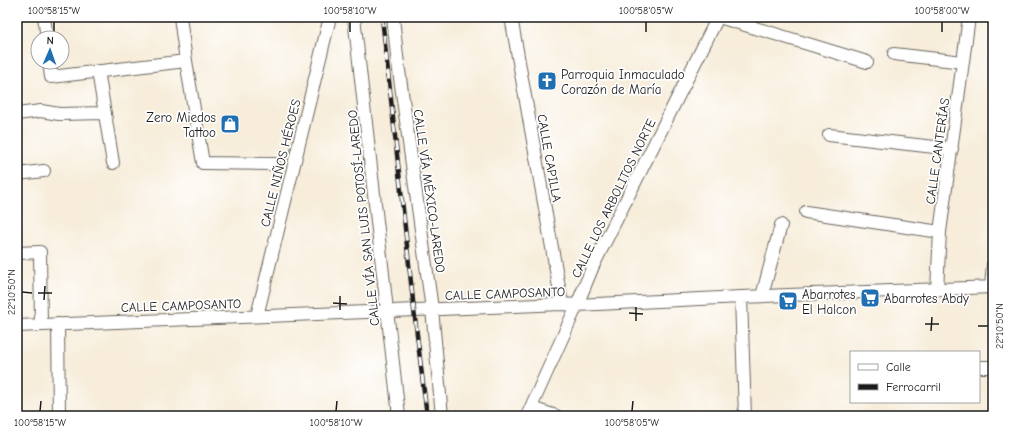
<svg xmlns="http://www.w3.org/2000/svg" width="1010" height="433" viewBox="0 0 1010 433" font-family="'Comic Neue',sans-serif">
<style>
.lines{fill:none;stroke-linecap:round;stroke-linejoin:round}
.street-casing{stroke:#69655e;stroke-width:14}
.street{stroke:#fff;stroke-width:12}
.rail-casing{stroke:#1c1c1c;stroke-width:4.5}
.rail{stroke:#fff;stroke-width:3;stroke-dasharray:9;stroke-linecap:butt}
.ticks{fill:none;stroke:#1c1c1c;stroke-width:1.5}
.labels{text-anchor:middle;stroke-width:3.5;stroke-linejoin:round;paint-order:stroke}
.poi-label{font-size:13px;fill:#1c1c1c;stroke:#fff;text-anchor:start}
.street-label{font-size:13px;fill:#1c1c1c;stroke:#fff}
.neatline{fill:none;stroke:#1c1c1c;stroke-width:1.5}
.ticks-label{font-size:10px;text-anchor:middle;fill:#1c1c1c}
</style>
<rect width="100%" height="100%" fill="#fff"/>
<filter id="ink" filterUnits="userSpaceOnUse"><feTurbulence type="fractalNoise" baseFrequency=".025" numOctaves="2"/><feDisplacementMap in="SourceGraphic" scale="8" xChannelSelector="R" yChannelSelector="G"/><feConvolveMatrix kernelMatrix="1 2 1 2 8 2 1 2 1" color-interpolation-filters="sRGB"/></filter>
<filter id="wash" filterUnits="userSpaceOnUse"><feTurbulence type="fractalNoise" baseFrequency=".012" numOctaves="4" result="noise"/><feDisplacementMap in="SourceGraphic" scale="16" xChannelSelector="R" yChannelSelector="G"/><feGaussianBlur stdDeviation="0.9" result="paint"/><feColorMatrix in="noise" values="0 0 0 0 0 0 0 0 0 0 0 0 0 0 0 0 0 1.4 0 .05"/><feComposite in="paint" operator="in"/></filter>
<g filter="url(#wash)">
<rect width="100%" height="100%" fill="#f7edda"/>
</g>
<g filter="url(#ink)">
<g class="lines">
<g class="street-casing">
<path id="street" d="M44,17l3,21
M180,17l6,44 17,102 71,1
M354,17l45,399
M393,17l4,39 35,253 10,107
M511,17l51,287
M719,17l148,45
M894,54l69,8
M49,62l2,15 135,-16
M98,71l15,92
M17,114l24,-3 18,3 46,-1
M829,135l123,14
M17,174l27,-3
M806,212l134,20
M17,253l23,-1 1,73
M991,287l2,-22
M937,290l3,-58 29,-215
M762,296l19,-71
M741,297l4,119
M257,316l73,-299
M58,324l1,92
M17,326l545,-22 15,1 164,-8 252,-10
M979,367h14
M531,408l25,8
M527,416l50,-111 16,-39 125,-249"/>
</g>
<use href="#street" class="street"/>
<g class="rail-casing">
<path id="rail" d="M382,17l32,293 13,106"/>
</g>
<use href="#rail" class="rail"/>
</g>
</g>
<path class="ticks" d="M54,32v-10M350,32v-10M646,32v-10M942,32v-10M22,292l10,1M38,293h14M44,300l1,-14M333,303l14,1M340,310v-14M629,313l14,1M636,321v-14M925,324h14M978,326h10M931,331l1,-14M40,411l1,-10M336,411l1,-10M632,411l1,-10"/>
<defs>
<g id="church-square" transform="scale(1)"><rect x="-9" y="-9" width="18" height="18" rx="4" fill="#1f6fb2" stroke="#fff"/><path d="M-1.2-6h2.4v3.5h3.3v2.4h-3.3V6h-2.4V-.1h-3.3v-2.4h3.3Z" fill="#fff"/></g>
<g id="shop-square" transform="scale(1)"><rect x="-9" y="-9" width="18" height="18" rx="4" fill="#1f6fb2" stroke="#fff"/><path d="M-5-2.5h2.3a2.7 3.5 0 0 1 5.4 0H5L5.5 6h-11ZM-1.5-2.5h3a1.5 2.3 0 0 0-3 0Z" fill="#fff"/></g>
<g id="supermarket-square" transform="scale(1)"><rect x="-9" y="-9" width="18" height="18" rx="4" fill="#1f6fb2" stroke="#fff"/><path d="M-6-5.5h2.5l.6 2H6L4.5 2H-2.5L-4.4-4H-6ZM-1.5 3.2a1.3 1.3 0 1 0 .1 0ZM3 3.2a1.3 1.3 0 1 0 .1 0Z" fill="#fff"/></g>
</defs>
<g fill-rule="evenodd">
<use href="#church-square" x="547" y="81"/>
<use href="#shop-square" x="230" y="124"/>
<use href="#supermarket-square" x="870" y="298"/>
<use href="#supermarket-square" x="788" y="301"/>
</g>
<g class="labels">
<g class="poi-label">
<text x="561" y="79">Parroquia Inmaculado<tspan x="561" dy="15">Corazón de María</tspan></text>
<text x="216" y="122" text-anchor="end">Zero Miedos<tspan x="216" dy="15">Tattoo</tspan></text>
<text x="802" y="299">Abarrotes<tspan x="802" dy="15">El Halcon</tspan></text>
<text x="884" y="303">Abarrotes Abdy</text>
</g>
<g class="street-label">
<text transform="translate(937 151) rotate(-82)" y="5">CALLE CANTERÍAS</text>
<text transform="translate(550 158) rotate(80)" y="5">CALLE CAPILLA</text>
<text transform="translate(280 163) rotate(-76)" y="5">CALLE NIÑOS HÉROES</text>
<text transform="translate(430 191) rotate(82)" y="5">CALLE VÍA MÉXICO-LAREDO</text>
<text transform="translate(613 198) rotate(-64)" y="5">CALLE LOS ARBOLITOS NORTE</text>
<text transform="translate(363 218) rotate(-96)" y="5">CALLE VÍA SAN LUIS POTOSÍ-LAREDO</text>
<text transform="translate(505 293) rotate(-2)" y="5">CALLE CAMPOSANTO</text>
<text transform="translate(181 305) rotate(-2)" y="5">CALLE CAMPOSANTO</text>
</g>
</g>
<rect width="1010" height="433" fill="none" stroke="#fff" stroke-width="44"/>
<rect x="850" y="351" width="130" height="52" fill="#ffffff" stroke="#a4a4a4"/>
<rect x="858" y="364" width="20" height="6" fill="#ffffff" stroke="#a4a4a4"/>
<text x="886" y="371" font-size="12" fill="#1c1c1c">Calle</text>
<rect x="858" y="384" width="20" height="6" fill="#1c1c1c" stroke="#a4a4a4"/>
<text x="886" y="391" font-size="12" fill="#1c1c1c">Ferrocarril</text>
<g transform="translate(50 50) rotate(2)"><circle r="19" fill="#ffffff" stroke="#a4a4a4"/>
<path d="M0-3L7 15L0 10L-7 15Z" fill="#1f6fb2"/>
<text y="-6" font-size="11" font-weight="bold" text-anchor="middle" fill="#1c1c1c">N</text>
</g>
<rect x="22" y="22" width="966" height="389" class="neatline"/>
<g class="ticks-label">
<text x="54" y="14">100°58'15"W</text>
<text x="350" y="14">100°58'10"W</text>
<text x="646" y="14">100°58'05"W</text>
<text x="942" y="14">100°58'00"W</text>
<text transform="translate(11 292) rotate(-90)" y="4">22°10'50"N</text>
<text transform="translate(999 326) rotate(-90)" y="4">22°10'50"N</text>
<text x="40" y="426">100°58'15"W</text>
<text x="336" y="426">100°58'10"W</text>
<text x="632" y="426">100°58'05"W</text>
</g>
</svg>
